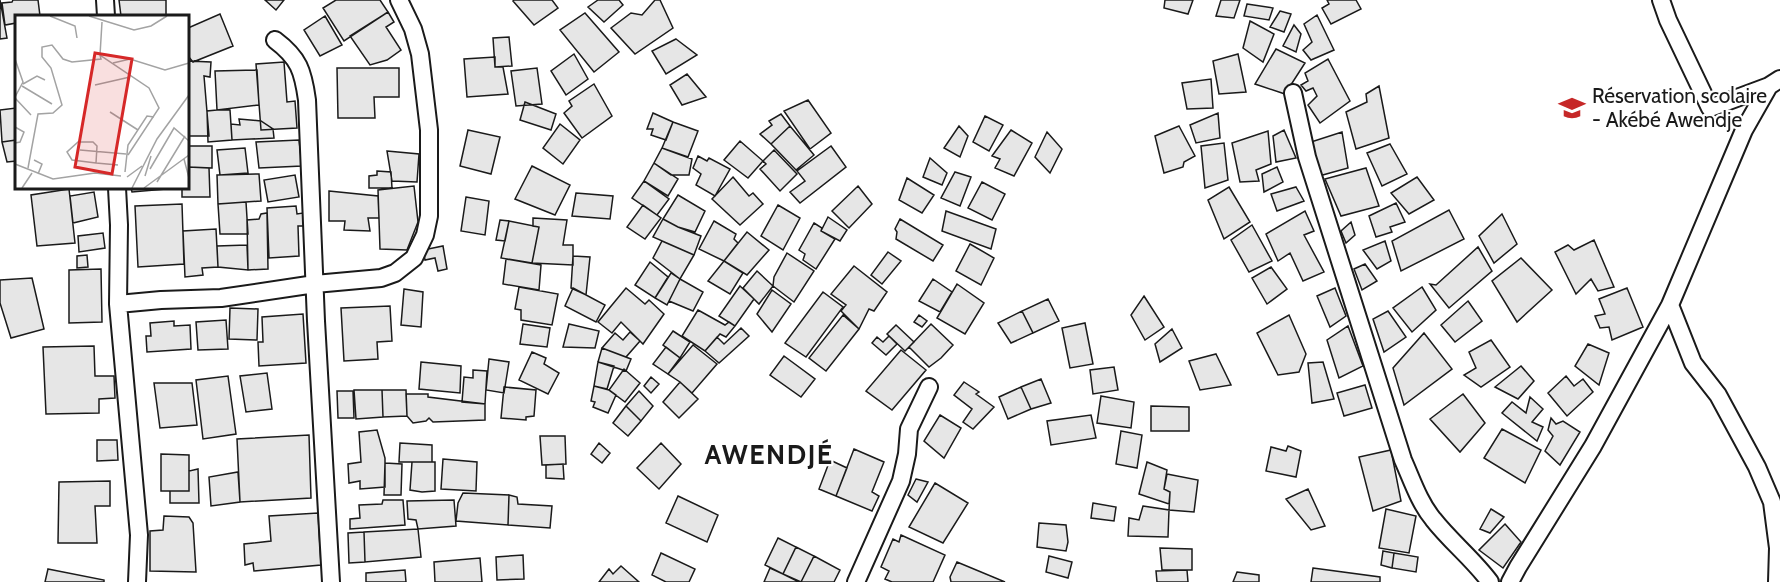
<svg xmlns="http://www.w3.org/2000/svg" width="1780" height="582" viewBox="0 0 1780 582" font-family="Cabin,sans-serif">
<style>
.building{fill:#e6e6e6;stroke:#1a1a1a;stroke-width:1.5}
.lines{fill:none;stroke-linecap:round;stroke-linejoin:round}
.street-casing{stroke:#1a1a1a;stroke-width:20}
.street{stroke:#fff;stroke-width:16}
.labels{text-anchor:middle;stroke-width:4.5;stroke-linejoin:round;paint-order:stroke}
.poi-label{font-size:21px;fill:#1a1a1a;stroke:#fff;text-anchor:start}
.district-label{font-size:27px;font-weight:bold;letter-spacing:1.5px;fill:#1a1a1a;stroke:#fff}
.inset-road{fill:none;stroke:#a3a3a3;stroke-width:1.5}
.view{fill:#d62828;fill-opacity:0.15;stroke:#d62828;stroke-width:3}
.inset-edge{fill:none;stroke:#1a1a1a;stroke-width:3}
</style>
<rect width="100%" height="100%" fill="#fff"/>
<path class="building" d="M0,0l7,38 -7,1z
M13,0h25l2,16h-24v7l-11,2 -3,-22 10,-1z
M119,0h47v16h-45z
M265,0h19l-8,10z
M336,0h44l8,12 -44,29 -21,-33z
M514,0h38l6,8 -24,17 -21,-24z
M598,0h21l4,5 -19,17 -16,-15z
M655,0h5l13,28 -38,26 -24,-26 20,-15 11,2z
M1165,0h28l-5,14 -24,-6z
M1221,0h19l-6,18 -18,-2z
M1327,0h29l5,9 -30,15 -9,-16 7,-4z
M1247,4l26,4 -4,12 -25,-4z
M1280,11l11,3 -7,18 -14,-5z
M388,12l6,10 -8,5 15,23 -14,10 -17,5 -20,-29z
M585,13l34,39 -25,20 -34,-42z
M220,14l13,32 -40,16 -5,-6v-28z
M1317,15l17,35 -23,10 -8,-10 9,-8 -8,-18z
M325,16l17,29 -22,11 -16,-26z
M1250,21l24,13 -11,28 -20,-14z
M1294,25l7,9 -5,18 -13,-6z
M509,37l3,29 -17,1 -2,-29z
M676,39l21,16 -31,19 -14,-23z
M1276,49l29,14 -20,31 -30,-10z
M574,54l14,25 -22,16 -15,-24z
M1238,54l8,38 -27,2 -6,-33z
M495,57v10h8l5,27 -41,3 -3,-38z
M1328,59l22,42 -30,22 -12,-18 9,-9 -4,-8 -7,3 -5,-6 7,-4 -3,-8z
M188,61l23,1 -1,15 -6,-1 5,60h-21z
M284,62l3,40 8,-1 2,27 -36,2 -5,-66z
M337,68h62v29h-25l1,21h-37z
M537,68l5,36 -26,2 -5,-35z
M257,70l2,35 -42,5 -2,-39z
M687,74l19,23 -24,8 -12,-20z
M1211,79l2,29 -26,1 -5,-26z
M594,84l18,32 -30,22 -18,-25 8,-7 -3,-5z
M1379,86l10,52 -33,11 -10,-37 21,-10 -1,-8z
M808,100l23,33 -21,16 -26,-38z
M525,102l31,12 -5,16 -31,-10z
M16,108v32l-14,2 -2,-32z
M217,110h13l2,30 -24,2 -1,-31z
M653,113l20,9 -7,18 -15,-5 2,-6h-6z
M1218,113l2,25 -24,5 -6,-18z
M781,114l9,12 -19,18 -11,-10 12,-9 -3,-4z
M985,116l18,9 -14,26 -16,-9z
M239,119l22,2 12,8 1,9 -42,2 -1,-16 9,1z
M673,122l25,9 -10,26 -26,-9z
M560,124l20,16 -17,24 -20,-16z
M790,126l24,29 -18,15 -25,-26z
M959,126l9,10 -8,21 -16,-9z
M1179,126l16,30 -11,6 -1,5 -19,6 -9,-37z
M468,130l32,7 -9,37 -31,-8z
M1011,130l21,13 -18,33 -19,-8 5,-9 -8,-3z
M1284,130l12,28 -20,4 -3,-26z
M1268,131l3,33 -15,6 3,11 -19,1 -8,-39z
M1047,132l15,17 -12,24 -15,-16z
M1342,132l6,36 -29,8 -8,-34z
M16,140v21l-9,1 -5,-20z
M299,140l3,26 -43,2 -3,-26z
M740,141l23,20 -15,17 -24,-18z
M1224,143l4,37 -23,8 -4,-42z
M1390,144l17,30 -25,12 -15,-33z
M189,146h23v22l-23,-1z
M831,146l15,21 -46,36 -10,-11 15,-11 -8,-10z
M245,148l3,25 -28,2 -3,-25z
M662,148l30,11 -3,16h-18l-17,-12z
M774,150l23,24 -17,17 -20,-22 6,-5 -3,-3z
M387,151l32,3 -2,28 -25,-1z
M698,156l9,5 2,-3 21,11 -15,27 -19,-11 5,-11 -8,-6z
M930,158l17,15 -5,12 -19,-8z
M654,163l24,16 -10,17 -24,-15z
M532,166l38,19 -15,30 -40,-16z
M188,167l21,1 1,29h-28v-9h6z
M1277,167l6,15 -19,10 -2,-18z
M1366,168l13,38 -38,10 -16,-37z
M377,171l14,1 1,16h-23v-12l8,-1z
M955,172l16,5 -11,29 -19,-8z
M259,174l2,27 -43,3 -1,-29z
M295,175l4,22 -31,5 -4,-22z
M733,177l16,19 4,-3 10,11 -23,21 -28,-26z
M1417,177l17,23 -25,14 -18,-21z
M907,178l27,17 -12,18 -23,-13z
M644,181l25,18 -12,16 -25,-17z
M982,182l23,12 -13,26 -24,-12z
M414,186l4,36 -11,28 -27,-1 -2,-59z
M858,186l14,18 -23,24 -17,-17z
M1229,187l21,35 -26,17 -16,-39z
M1296,187l8,14 -27,10 -6,-17z
M131,188h47l-46,4z
M69,189l6,54 -38,3 -6,-51z
M329,191l49,5 1,22h-11l2,13 -26,-1 1,-9h-16z
M94,192l4,25 -25,6 -3,-27z
M576,193l37,3 -3,23 -38,-3z
M678,195l27,16 -10,21 -17,-5 -15,-8z
M466,197l23,4 -4,34 -24,-4z
M246,202l2,32h-28l-2,-30z
M1396,203l9,19 -15,5 2,5 -16,5 -7,-21z
M182,204l2,60 -46,3 -3,-61z
M643,205l18,13 -16,21 -18,-12z
M778,205l22,13 -17,32 -22,-14z
M296,206l1,8 6,-1 2,13h-7l1,30 -30,2 -2,-50z
M1449,210l15,29 -63,32 -9,-30z
M946,211l50,18 -5,20 -49,-18z
M1305,211l9,20 -10,4 20,37 -21,9 -13,-28 -12,8 -12,-27z
M267,213l1,56 -20,1 -1,-50 12,-1 2,-5z
M1502,214l15,30 -23,19 -15,-27z
M828,217l19,13 -7,11 -19,-10z
M533,218l34,2 -4,25h10v20l-41,-2 7,-36 -6,-1z
M663,219l15,8 23,9 -7,19 -41,-18z
M900,219l43,26 -10,16 -37,-22 1,-7 -2,-3z
M500,220l9,1 -4,20 -9,-1z
M509,221l30,6 -7,36 -31,-5z
M714,221l22,13 -2,5 4,4 -14,18 -25,-12z
M1351,222l4,13 -9,8 -5,-12z
M814,223l8,5 -1,3 14,8 -19,30 -13,-9 2,-6 -6,-4z
M1252,225l20,36 -23,11 -18,-32z
M216,229l2,38 -16,1 1,7 -18,2 -2,-46z
M747,232l22,18 -22,25 -23,-14z
M103,233l2,15 -26,4 -1,-16z
M1594,240l20,47 -16,4 -7,-12 -15,15 -21,-42 13,-7 6,5z
M662,241l32,14 -14,24 -27,-21z
M1385,241l6,20 -14,8 -14,-19z
M970,244l24,14 -13,27 -25,-14z
M247,245l1,25 -30,-3 -1,-21z
M443,246l4,23 -9,2 -3,-13 -10,2 -2,-10z
M1478,247l14,24 -43,37 -19,-24 6,1z
M888,252l13,9 -19,23 -11,-9z
M787,253l27,18 -20,31 -21,-16 1,-9z
M87,255l1,12 -11,1v-12z
M573,256l17,1 -4,38 -15,-7z
M1521,258l31,32 -35,32 -25,-41z
M506,259l35,6 -2,25 -36,-6z
M724,261l19,12 -13,21 -22,-13z
M650,262l18,15 -13,21 -20,-13z
M1365,264l12,17 -15,9 -8,-21z
M854,266l33,26 -13,19 -5,-2 -10,20 -18,-18 5,-6 -15,-11z
M1271,267l16,22 -20,15 -15,-26z
M101,269l1,53 -33,1v-53z
M757,271l16,15 -14,18 -16,-16z
M671,273l9,6 -13,26 -12,-7z
M32,278l12,51 -33,9 -11,-35v-23z
M680,279l23,13 -10,19 -24,-10z
M933,279l19,13 -12,20 -21,-11z
M957,284l27,19 -19,31 -28,-16z
M740,286l14,13 -19,27 -16,-10z
M519,287l39,7 -6,31 -31,-5v-10l-6,-1z
M1422,287l14,23 -24,22 -19,-24z
M573,288l32,17 -9,17 -31,-16z
M626,288l19,16 4,-4 15,14 -21,30 -22,-22 -9,11 -14,-11z
M1335,288l11,28 -16,11 -13,-31z
M1627,288l16,39 -31,13 -3,-13 -9,1 -5,-12 10,-2 -6,-15z
M404,289l19,3 -2,35 -20,-2z
M772,290l19,14 -19,28 -15,-18z
M823,292l20,15 -37,50 -21,-14z
M1144,296l20,31 -19,13 -14,-25z
M1048,299l11,22 -26,12 -11,-22z
M1468,301l14,20 -27,21 -14,-17z
M390,306l2,35 -15,1 1,17 -34,2 -3,-53z
M230,308l28,1 -1,31 -28,-1z
M698,310l27,15 4,-3 6,4 -9,11 -6,-3 -15,17 -23,-15z
M1022,311l11,22 -22,10 -13,-20z
M1388,311l18,26 -22,15 -11,-33z
M303,314l3,49 -47,3 -1,-24h5l-1,-25z
M843,315l16,14 -33,42 -17,-13z
M919,315l8,6 -5,6 -8,-5z
M1289,315l17,39 -7,18 -21,3 -21,-42z
M226,320l2,29 -30,1 -2,-28z
M174,321v5l16,-1 1,24 -44,3 -1,-16h5l-1,-13z
M1085,323l8,41 -23,4 -8,-40z
M523,324l27,4 -3,19 -27,-3z
M569,324l30,7 -4,17 -32,-1z
M931,324l22,21 -12,13 -12,9 -20,-20z
M896,325l18,17 -9,9 -18,-17z
M1348,326l15,40 -24,12 -12,-38z
M741,328l8,8 -30,27 -14,-12 12,-14 7,7z
M1172,329l10,19 -22,14 -5,-18z
M673,331l17,11 -10,16 -17,-13z
M630,332l10,9 -14,16 -24,-9 13,-15 8,7z
M1424,333l28,36 -48,36 -11,-37z
M889,336l8,8 -11,11 -14,-12 5,-6 6,5z
M1491,340l19,27 -29,20 -17,-12 12,-7 -7,-16z
M1588,344l21,9 -10,32 -24,-19z
M693,345l24,19 -25,29 -12,-11 -12,-8z
M94,346l1,30h19l1,22 -16,1v14l-53,1 -3,-67z
M666,347l14,11 -12,16 -15,-10z
M602,348l29,11 -5,12 -28,-9z
M901,350l25,20 -34,40 -26,-19z
M532,352l14,6 -2,6 15,9 -11,21 -29,-14z
M1216,354l15,31 -31,5 -11,-29z
M784,356l31,23 -14,18 -31,-22z
M489,359l20,3 -5,31 -18,-3z
M421,362l40,4 -1,27 -41,-4z
M598,362l16,4 -7,23 -13,-3z
M1323,362l11,37 -22,4 -4,-40z
M1521,366l13,15 -16,18 -23,-12z
M1114,367l4,23 -25,4 -3,-24z
M624,369l16,14 -15,19 -16,-12z
M473,370l14,1 -2,33 -23,-2 2,-25 9,1z
M267,373l5,36 -26,3 -6,-36z
M228,376l8,58 -33,5 -7,-59z
M1566,376l8,10 9,-7 10,13 -26,24 -19,-23z
M651,377l8,7 -8,9 -7,-7z
M1041,379l10,24 -20,6 -10,-22z
M680,382l18,17 -19,19 -16,-16z
M964,382l15,10 -3,2 18,13 -21,22 -10,-7 9,-13 -18,-14z
M154,383h38l5,42 -37,3z
M1365,385l7,23 -28,8 -7,-23z
M594,386l15,4 7,5 -8,18 -15,-6 2,-5 -4,-1z
M504,387l32,3 -2,26 -8,1v3l-25,-2z
M1021,387l10,22 -23,10 -9,-22z
M354,390h28l1,27 -27,2z
M382,390h24l1,26 -24,1z
M337,391h16l1,27h-16z
M639,391l14,15 -12,15 -15,-15z
M406,394h22v3l57,7v16l-52,2 -4,-4 -3,3 -13,2 -6,-7z
M1463,394l22,29 -25,29 -30,-33z
M1101,396l33,6 -3,26 -34,-5z
M1530,397l13,12 -11,13 11,5 -6,14 -35,-28 10,-11 14,11z
M626,406l15,15 -13,15 -15,-13z
M1151,406l38,1v24h-38z
M940,415l21,13 -17,30 -20,-17z
M1091,415l5,23 -45,7 -4,-24z
M1551,418l5,6 7,-3 17,11 -20,33 -15,-14 8,-15 -5,-6z
M1502,429l39,21 -16,33 -41,-25z
M377,430l8,28v29l-25,2v-8l-11,2 -1,-19 13,-2 -2,-30z
M1121,431l21,4 -5,33 -21,-4z
M309,435l2,63 -71,4 -3,-63z
M540,436h25l1,28 -24,1z
M97,440h20l1,20 -21,1z
M400,443l32,2v17h-33z
M599,443l11,10 -8,10 -11,-9z
M661,443l20,21 -22,25 -22,-21z
M1288,446l13,5 -5,26 -30,-6 5,-24 15,4z
M854,449l30,13 -12,30 7,4 -7,15 -36,-15z
M1391,450l10,51 -28,10 -14,-54z
M161,454l28,1v36h-28z
M443,459l34,3 -1,29 -35,-2z
M830,460l17,8 -11,28 -17,-7z
M412,462h23v29l-13,1 -12,-2z
M1147,462l20,8 -3,19 6,3 -1,12 -30,-10z
M385,463l17,1 -1,31h-17z
M563,464l1,15 -18,-1v-13z
M198,469l1,34h-29v-12h19v-20z
M238,472l2,30 -29,4 -2,-29z
M1167,474l31,6 -4,32 -25,-2 1,-18 -6,-3z
M916,479l12,3 -11,20 -9,-7z
M110,481v25h-15l2,37h-39l1,-61z
M935,483l33,20 -25,40 -34,-16z
M1308,489l17,37 -14,4 -25,-31z
M463,493l46,2 -1,30 -52,-4 2,-18z
M509,495l8,2 1,7 34,2 -2,22 -42,-3z
M678,496l40,19 -11,27 -41,-19z
M383,500h20l2,25 -55,4v-10l10,-1 -1,-13 23,-1z
M454,500l2,26 -38,3 -2,-9 -8,-1 -1,-18z
M1093,503l23,4 -2,14 -23,-3z
M1143,506l26,4 -1,27 -40,-1 1,-18 10,2z
M1386,509l30,7 -7,37 -30,-5z
M1491,509l13,8 -14,16 -10,-4z
M318,513l3,52 -67,6 -1,-8 -8,2 -1,-21 27,-3 -2,-25z
M164,516l25,1 4,6 3,49 -46,-1v-40l13,-1z
M1039,523l27,2 2,17 -2,9 -29,-4z
M1505,524l16,18 -18,26 -24,-18z
M418,529l3,28 -56,5 -1,-30z
M364,532l1,30 -16,1 -1,-30z
M901,535l44,20 -12,27h-41l-7,-3 4,-8 -8,-4 12,-28 6,3z
M778,538l18,9 -13,27 -18,-9z
M796,547l18,9 -13,26 -18,-8z
M1160,548l32,1v21h-30z
M1383,551l11,2 -2,15 -11,-3z
M661,553l34,16 -6,13h-23l-14,-7z
M1394,553l24,4 -2,15 -24,-4z
M523,555l1,24 -27,1 -1,-23z
M814,556l26,14 -6,12h-33z
M1049,556l23,6 -4,16 -22,-6z
M480,558l2,24h-47l-1,-20z
M957,562l48,20h-54l-1,-5z
M621,566l18,16h-40l10,-13 4,5z
M770,568l13,6 16,8h-35z
M1313,568l67,9v5h-69z
M48,569l56,11v2h-59z
M405,570l1,12h-40v-9z
M1187,570l1,12h-31l-1,-11z
M1237,572l22,3v7h-26z"/>
<g class="lines">
<g class="street-casing">
<path id="street" d="M105,0l1,16
M1661,0l7,20 42,88 59,-22
M275,40c24,18 28,31 32,60l9,221 15,261
M1293,93l14,64 96,303c9,20 16,42 30,59 18,23 40,40 57,63
M117,188l2,37 -1,79 21,231 -2,47
M118,304l43,-4 60,-2 94,-14 66,-6 14,-5 19,-15 11,-23 4,-19v-86l-9,-76 -7,-25 -14,-29
M1670,305l23,58 25,32 39,72 15,35 6,46 -1,34
M856,582l45,-101 6,-27 2,-25 20,-42
M1510,582l8,-15 75,-121 77,-141 74,-175 25,-44 11,-7"/>
</g>
<use href="#street" class="street"/>
</g>
<defs>
<g id="school-bare" transform="scale(2.07)"><path d="M0-5L7-2L0 1L-7-2ZM-4 1L0 2.5L4 1V4Q0 6-4 4Z" fill="#c62828" stroke="#fff" stroke-width="2.5" paint-order="stroke"/></g>
</defs>
<g fill-rule="evenodd">
<use href="#school-bare" x="1572" y="108"/>
</g>
<g class="labels">
<g class="poi-label">
<text x="1592" y="103">Réservation scolaire<tspan x="1592" dy="24">- Akébé Awendje</tspan></text>
</g>
<g class="district-label">
<text x="769" y="464">AWENDJÉ</text>
</g>
</g>
<g transform="translate(15 15)">
<rect width="174" height="174" fill="#fff"/>
<path class="inset-road" d="M35,1l25,10 2,12M74,1l45,14 17,-4 16,-10M87,7l-2,33 49,33 10,20 -31,47M0,44l8,23 -8,15M98,48l17,-4 35,11 24,-7M8,69l14,-8 8,4M80,70l35,-8M7,71l30,18M0,83l16,17M95,97l28,18M0,112l9,5 -4,10 -5,1M65,135l46,4M169,144l5,19M19,145l8,4 -4,10M81,148l1,-17 -4,-4h-15l-11,10 5,8 24,3 22,2M0,149l38,15 42,-6 26,3M13,153l10,-54 15,-1 9,-8 -11,-37 -9,-11v-10l10,-2 11,14 9,3 29,-3 -1,-4M135,154l24,-41 15,13M110,157l3,-27 19,-29 7,1M130,161l6,-20M112,162l15,-11M142,167l28,-46M7,173l10,-15M117,173l25,-49 32,-44M129,173l45,-33"/>
<path class="view" d="M80,38l37,6 -20,115 -37,-7z"/>
<rect width="174" height="174" class="inset-edge"/>
</g>
</svg>
